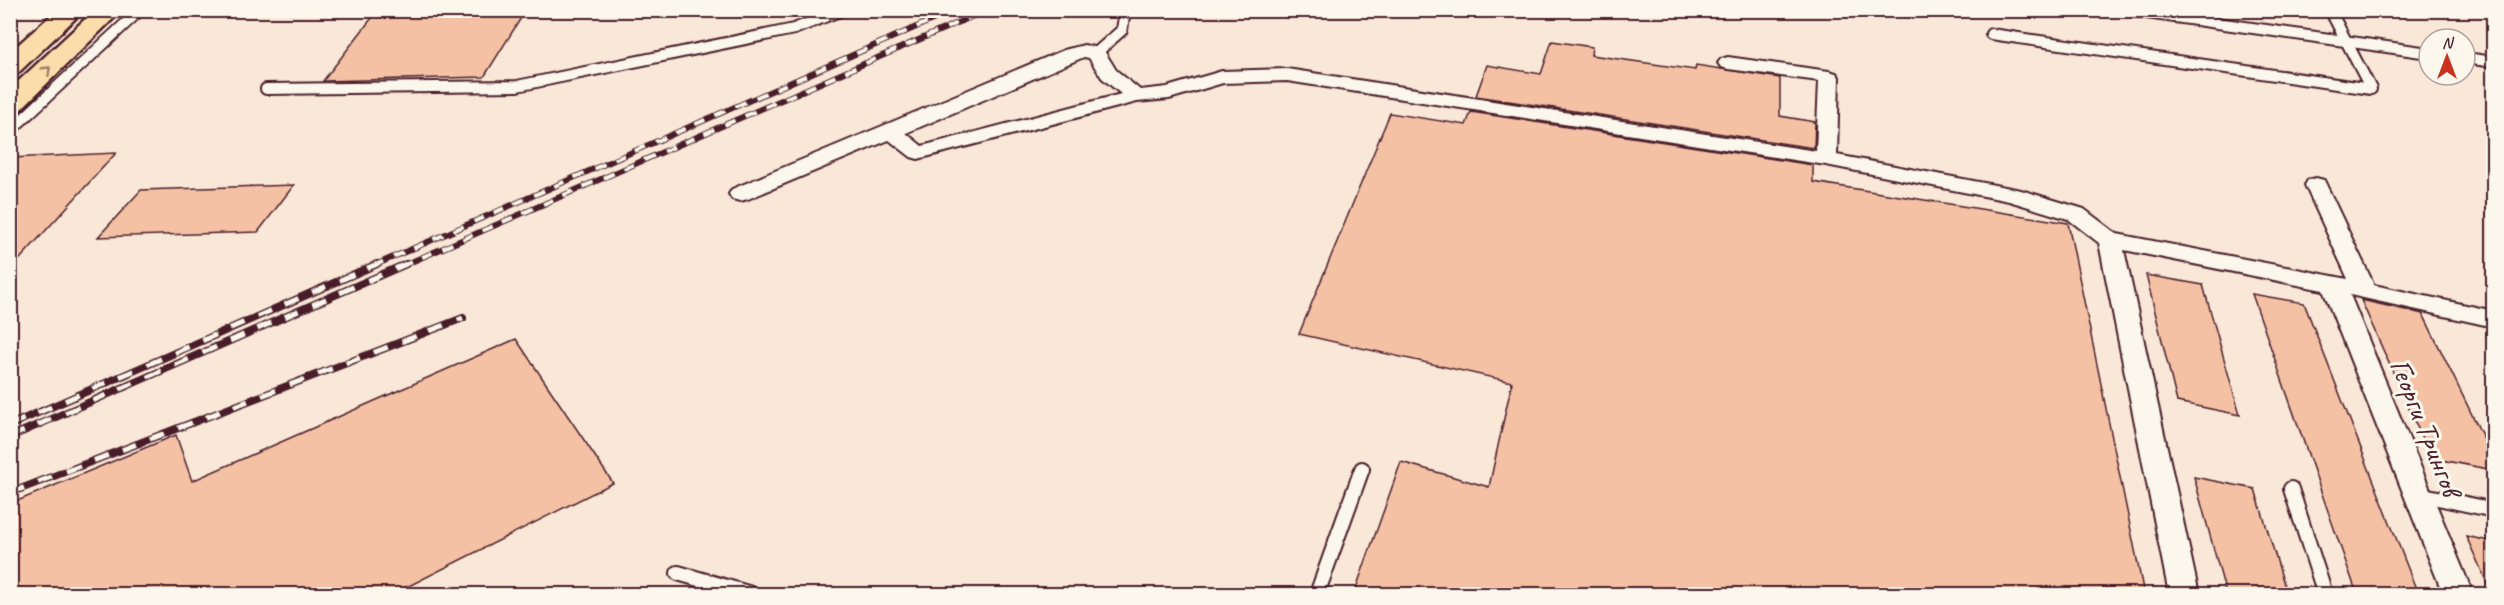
<svg xmlns="http://www.w3.org/2000/svg" width="2504" height="605" viewBox="0 0 2504 605" font-family="Caveat,sans-serif">
<style>
.built{fill:#f9e7d7;fill-rule:evenodd}
.building{fill:#f4c1a5;stroke:#4a1f2b;stroke-width:1.5}
.lines{fill:none;stroke-linecap:round;stroke-linejoin:round}
.lane-far1-casing{stroke:#4a1f2b;stroke-width:14}
.lane-casing{stroke:#4a1f2b;stroke-width:18}
.street-casing{stroke:#4a1f2b;stroke-width:4}
.primary-casing{stroke:#4a1f2b;stroke-width:5}
.lane-far1{stroke:#fbf7ec;stroke-width:10}
.lane{stroke:#fbf7ec;stroke-width:14}
.street{fill:#fbf7ec;fill-rule:evenodd}
.primary{fill:#fbddab;fill-rule:evenodd}
.rail-far1-casing{stroke:#4a1f2b;stroke-width:6}
.rail-casing{stroke:#4a1f2b;stroke-width:8}
.rail-far1{stroke:#fbf7ec;stroke-width:4;stroke-dasharray:11;stroke-linecap:butt}
.rail{stroke:#fbf7ec;stroke-width:5;stroke-dasharray:15;stroke-linecap:butt}
.oneway{stroke:#a27e6b}
.labels{text-anchor:middle;stroke-width:6;stroke-linejoin:round;paint-order:stroke}
.street-label{font-size:30px;fill:#4a1f2b;stroke:#fbf7ec}
</style>
<rect width="100%" height="100%" fill="#fbf7ec"/>
<filter id="ink" filterUnits="userSpaceOnUse"><feTurbulence type="fractalNoise" baseFrequency=".0167" numOctaves="2"/><feDisplacementMap in="SourceGraphic" scale="12" xChannelSelector="R" yChannelSelector="G"/><feConvolveMatrix kernelMatrix="1 2 1 2 8 2 1 2 1" color-interpolation-filters="sRGB"/></filter>
<g filter="url(#ink)">
<path class="built" d="M10,11h2483v583h-2482zM2429,39h36v36h-36z"/>
<path class="building" d="M378,10h148l-42,67 -161,4z
M1552,41l40,6 -1,8 104,15 1,-5 84,13v38l35,6 -1,26 -338,-52 11,-31 54,9z
M1471,112l342,53v17l255,41 76,371h-790l47,-132 88,25 23,-105 -213,-48 91,-221 76,12z
M116,153l-106,117v-112z
M294,185l-36,47 -160,5 43,-47z
M2146,275l57,10 37,130 -63,-13z
M2252,294l52,9 114,291h-61z
M2361,300l62,14 70,144v12l-62,-12z
M516,339l97,144 -220,111h-383v-90l166,-69 16,46z
M2194,477l61,12 32,105h-61z
M2466,536l27,6v52h-1z"/>
<g class="lines">
<g class="lane-far1-casing">
<path id="lane-far1" d="M2125,10l304,43
M1991,34l380,55 -41,-79
M1096,53l26,-23 3,-20
M2465,58l29,4
M266,89l251,-3 277,-57 48,-19
M10,131l130,-121"/>
</g>
<g class="lane-casing">
<path id="lane" d="M2291,489l34,105
M2419,494l75,16
M678,573l73,21
M1317,594l45,-125"/>
</g>
<g class="street-casing">
<path id="street" d="M1084,45l19,4 13,21 24,20 27,-3 55,-16 65,-2 529,82 3,-70 -91,-12 -7,-2 -3,-4 3,-4 7,-2 101,14 7,2 3,4 -2,78 184,35 63,19 33,25 231,45 -43,-94 3,-5 8,-2 8,2 50,105 120,26v16l-144,-32 123,299h-30l-120,-304 -199,-40 75,344h-30l-70,-351 -31,-24 -59,-18 -183,-36 -539,-84 -64,2 -54,16 -32,3 -219,57 -7,-2 -22,-17 -141,59 -8,2 -8,-2 -3,-5 3,-5 332,-139zM1084,57l5,1 13,20 19,16 -199,52 -16,-13z"/>
</g>
<g class="primary-casing">
<path id="primary" d="M57,10h27l-65,62 -9,2v-22z
M95,10h27l-102,100 -10,2v-23z"/>
</g>
<use href="#lane-far1" class="lane-far1"/>
<use href="#lane" class="lane"/>
<use href="#street" class="street"/>
<use href="#primary" class="primary"/>
<g class="rail-far1-casing">
<path id="rail-far1" d="M373,266l582,-256
M402,266l585,-256"/>
</g>
<g class="rail-casing">
<path id="rail" d="M10,425l367,-161
M10,437l396,-173
M10,493l453,-175"/>
</g>
<use href="#rail-far1" class="rail-far1"/>
<use href="#rail" class="rail"/>
</g>
<defs><path id="oneway-chevron" d="M-2-3.5L2.5 0L-2 3.5" fill="none" stroke-width="1.6" stroke-linecap="round" stroke-linejoin="round" transform="scale(1.5)"/></defs>
<use class="oneway" href="#oneway-chevron" transform="translate(47 70) rotate(-43)"/>
</g>
<g class="labels">
<g class="street-label">
<text transform="translate(2426 427) rotate(68)" y="10">Георги Трингов</text>
</g>
</g>
<rect width="2504" height="605" fill="none" stroke="#fbf7ec" stroke-width="36"/>
<rect x="18" y="18" width="2468" height="569" fill="none" stroke="#4a1f2b" stroke-width="2" filter="url(#ink)"/>
<g transform="translate(2447 57)"><circle r="28" fill="#fbf7ec" stroke="#b4a19f" stroke-width="1.5"/>
<path d="M0-4.5L10 22L0 15L-10 22Z" fill="#c8321e"/>
<text y="-9" font-size="16" font-weight="bold" text-anchor="middle" fill="#4a1f2b">N</text>
</g>
</svg>
